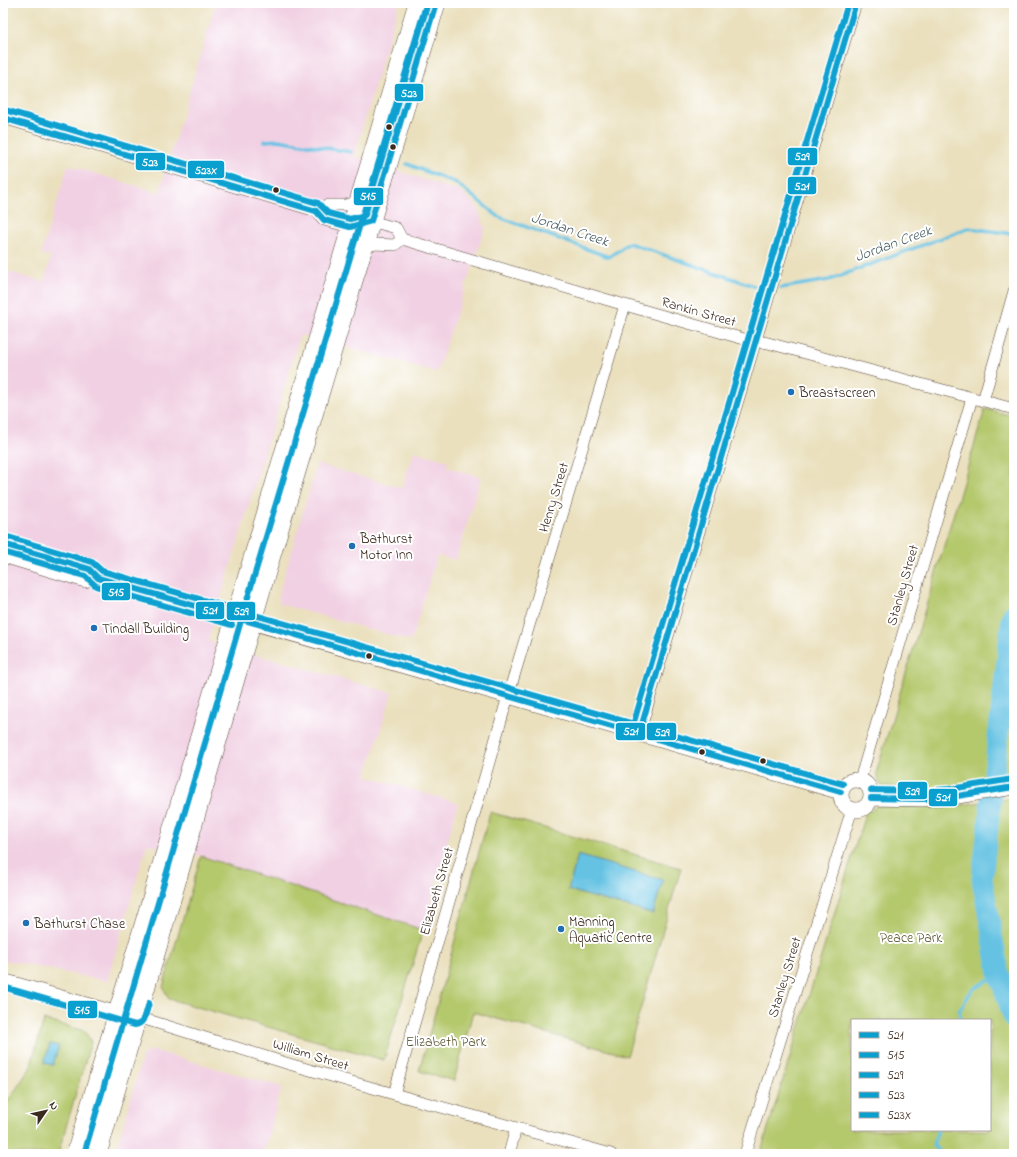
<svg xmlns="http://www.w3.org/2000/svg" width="1017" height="1157" viewBox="0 0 1017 1157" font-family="'Indie Flower',sans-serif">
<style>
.built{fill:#f1d0e3}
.green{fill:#b4c86c;stroke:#787945;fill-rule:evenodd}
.water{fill:#65c2e3;stroke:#507680}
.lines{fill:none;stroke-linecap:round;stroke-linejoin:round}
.stream{stroke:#65c2e3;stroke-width:3.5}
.river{stroke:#65c2e3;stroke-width:21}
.street-casing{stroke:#554536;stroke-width:12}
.secondary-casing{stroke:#554536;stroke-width:16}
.highway-casing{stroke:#554536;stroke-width:20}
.street{stroke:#fff;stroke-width:11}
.secondary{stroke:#fff;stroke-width:15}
.highway{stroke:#fff;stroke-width:19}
.bus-1-casing{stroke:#fff;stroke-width:9}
.bus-2-casing{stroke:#fff;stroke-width:9}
.bus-3-casing{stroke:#fff;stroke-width:9}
.bus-4-casing{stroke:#fff;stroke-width:9}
.bus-5-casing{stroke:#fff;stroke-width:9}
.bus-1{stroke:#09a0d0;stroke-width:6}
.bus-2{stroke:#09a0d0;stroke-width:6}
.bus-3{stroke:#09a0d0;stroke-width:6}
.bus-4{stroke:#09a0d0;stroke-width:6}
.bus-5{stroke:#09a0d0;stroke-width:6}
.bus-dot{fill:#3b2a1e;stroke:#fff;stroke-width:1.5}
.poi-dot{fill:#1f6fb2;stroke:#fff;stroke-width:1.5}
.labels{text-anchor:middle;stroke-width:4;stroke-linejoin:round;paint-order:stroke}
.street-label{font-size:14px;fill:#3b2a1e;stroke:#fff}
.poi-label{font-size:14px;fill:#3b2a1e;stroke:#fff;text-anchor:start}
.park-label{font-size:14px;fill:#5f5935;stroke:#fff}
.water-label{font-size:15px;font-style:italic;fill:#4a5f63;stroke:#fff}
.line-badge{stroke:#fff;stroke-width:1.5}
.badge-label{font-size:11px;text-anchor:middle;font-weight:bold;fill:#fff}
</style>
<rect width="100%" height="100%" fill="#fff"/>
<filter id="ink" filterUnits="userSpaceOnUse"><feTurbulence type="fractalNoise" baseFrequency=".025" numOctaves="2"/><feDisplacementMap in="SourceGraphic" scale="8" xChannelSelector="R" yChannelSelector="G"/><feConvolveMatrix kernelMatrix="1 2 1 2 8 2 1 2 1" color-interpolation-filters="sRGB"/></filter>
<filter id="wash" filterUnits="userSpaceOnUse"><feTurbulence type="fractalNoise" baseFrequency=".012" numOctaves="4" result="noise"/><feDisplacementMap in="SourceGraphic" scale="16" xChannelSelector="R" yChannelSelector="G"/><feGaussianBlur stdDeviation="0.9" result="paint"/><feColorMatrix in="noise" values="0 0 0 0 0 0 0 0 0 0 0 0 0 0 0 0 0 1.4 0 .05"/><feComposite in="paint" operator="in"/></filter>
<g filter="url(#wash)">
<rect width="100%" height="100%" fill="#eae0bd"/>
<path class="built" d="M216,3h183l-45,153 107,36 16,14 8,22 -48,144 -137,-37 -92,306 184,52 -26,83 92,27 -35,127 -222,-74 -54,-12 -40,137 -103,-21 -1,1v-691l41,12 7,-25 -10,-3 27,-89 91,28z
M414,451l34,10 -1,6 34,10 -25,83 -19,-4 -26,85 -131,-37 -2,-7 39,-133 85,24z
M152,1050l130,37 -19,67h-148l28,-99z"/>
<path class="green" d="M985,409l29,7v364l-64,9 -69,-3 -5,-13z
M1014,798v356h-254l107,-346 3,3 7,-5h76zM852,1020h138v110h-138z
M490,812l191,56 -54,188 -154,-44 -19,69 -35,-10z
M201,856l222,74 -39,130 -215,-61 -6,-12z
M44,1020l41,11 6,11 -33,112h-55v-49l5,-4 22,-33z"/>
<path class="water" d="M578,855l85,25 -10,34 -85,-24z
M50,1044l9,2 -6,19 -9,-2z"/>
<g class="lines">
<path class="stream" d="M265,141l13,-1 73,12
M407,164l49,19 43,34 110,40 20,-14 128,44
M781,288l48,-8 139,-52 46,6
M961,1020l-2,-9 13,-21 27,-17
M938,1130l-5,15 8,9"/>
<path class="river" d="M1014,614l-2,2 -30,263 17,94 15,46"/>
</g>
</g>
<g filter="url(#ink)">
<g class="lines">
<g class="street-casing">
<path id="street" d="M3,118l313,93 8,9 26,7 21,-6 25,7 6,11 223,66 119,34 24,4 246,66
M316,211l12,-6h17l12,-3
M363,248l12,-4 20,1 7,-6
M983,401l31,-110
M3,544l86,25 9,9 136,39
M3,557l82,25 13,-4
M639,734l217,-731
M860,780l112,-382
M3,979l115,33 33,9 138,43 105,30 217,60
M394,1094l114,-398 117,-391
M509,1154l7,-26
M745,1154l107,-345"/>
</g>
<g class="secondary-casing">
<path id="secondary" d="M241,619l600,173
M841 795a15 15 0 1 1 30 0a15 15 0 1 1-30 0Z
M871,798l52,1 28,-2 63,-10"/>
</g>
<g class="highway-casing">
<path id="highway" d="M76,1154c112,-384 225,-768 342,-1151
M97,1154l172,-592 167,-559"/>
</g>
<use href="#street" class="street"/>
<use href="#secondary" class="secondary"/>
<use href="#highway" class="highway"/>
<g class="bus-1-casing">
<path id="bus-1" d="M3,544l86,25 9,9 743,214
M639,734l217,-731
M871,798l52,1 28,-2 63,-10"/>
</g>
<g class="bus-2-casing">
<path id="bus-2" d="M3,552l82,24 11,10 136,39
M3,987l132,38c10,-1 11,-13 14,-22
M84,1154l169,-574 173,-575"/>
</g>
<g class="bus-3-casing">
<path id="bus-3" d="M5,536l87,26 10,9 741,213
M631,732l217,-729
M871,790l52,1 27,-2 63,-10"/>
</g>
<g class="bus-4-casing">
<path id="bus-4" d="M3,118l313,93 8,9 26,7 21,-6 65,-218"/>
</g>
<g class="bus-5-casing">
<path id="bus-5" d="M5,110l313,93 10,10 22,6 15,-4 63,-212"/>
</g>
<use href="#bus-1" class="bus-1"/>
<use href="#bus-2" class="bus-2"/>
<use href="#bus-3" class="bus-3"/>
<use href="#bus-4" class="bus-4"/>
<use href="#bus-5" class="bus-5"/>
</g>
</g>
<g class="bus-dot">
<circle cx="389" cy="127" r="3.5"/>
<circle cx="393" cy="147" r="3.5"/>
<circle cx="276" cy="190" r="3.5"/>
<circle cx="369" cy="656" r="3.5"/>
<circle cx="702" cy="752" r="3.5"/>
<circle cx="763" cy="761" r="3.5"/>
</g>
<g class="poi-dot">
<circle cx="791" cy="392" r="4"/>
<circle cx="352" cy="546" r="4"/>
<circle cx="94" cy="628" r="4"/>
<circle cx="26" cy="923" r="4"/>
<circle cx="561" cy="929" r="4"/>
</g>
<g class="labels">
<g class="street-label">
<text transform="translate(699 311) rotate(16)" y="5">Rankin Street</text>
<text transform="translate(553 497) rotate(-73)" y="5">Henry Street</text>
<text transform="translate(902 585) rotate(-74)" y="5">Stanley Street</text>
<text transform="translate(436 891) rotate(-74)" y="5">Elizabeth Street</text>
<text transform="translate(784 977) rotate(-73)" y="5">Stanley Street</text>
<text transform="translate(311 1054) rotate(17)" y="5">William Street</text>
</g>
<g class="poi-label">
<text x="799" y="397">Breastscreen</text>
<text x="360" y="543">Bathurst<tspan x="360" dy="16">Motor Inn</tspan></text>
<text x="102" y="633">Tindall Building</text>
<text x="569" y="926">Manning<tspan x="569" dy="16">Aquatic Centre</tspan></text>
<text x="34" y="928">Bathurst Chase</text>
</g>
<g class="park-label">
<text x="911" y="942">Peace Park</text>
<text x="446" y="1046">Elizabeth Park</text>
</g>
<g class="water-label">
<text transform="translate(570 229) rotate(18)" y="5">Jordan Creek</text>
<text transform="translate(893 243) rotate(-20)" y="5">Jordan Creek</text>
</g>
</g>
<g class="line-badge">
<rect x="394" y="83" width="30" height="19" rx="4" fill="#09a0d0"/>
<rect x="787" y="147" width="31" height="19" rx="4" fill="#09a0d0"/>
<rect x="135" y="152" width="31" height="19" rx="4" fill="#09a0d0"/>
<rect x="187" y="160" width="38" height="19" rx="4" fill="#09a0d0"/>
<rect x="787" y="176" width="30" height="19" rx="4" fill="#09a0d0"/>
<rect x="353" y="187" width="31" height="19" rx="4" fill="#09a0d0"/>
<rect x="101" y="582" width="30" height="19" rx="4" fill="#09a0d0"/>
<rect x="195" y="601" width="30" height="19" rx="4" fill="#09a0d0"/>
<rect x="226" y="601" width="30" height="20" rx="4" fill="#09a0d0"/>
<rect x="615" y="722" width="31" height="19" rx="4" fill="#09a0d0"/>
<rect x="646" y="722" width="31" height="19" rx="4" fill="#09a0d0"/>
<rect x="897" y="781" width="31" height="19" rx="4" fill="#09a0d0"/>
<rect x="928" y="788" width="30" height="19" rx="4" fill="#09a0d0"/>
<rect x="67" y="1000" width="31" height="19" rx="4" fill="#09a0d0"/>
</g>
<g class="badge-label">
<text x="409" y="97">523</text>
<text x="802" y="160">529</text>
<text x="150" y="166">523</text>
<text x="206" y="174">523X</text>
<text x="802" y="190">521</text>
<text x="368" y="200">515</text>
<text x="116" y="596">515</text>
<text x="210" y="614">521</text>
<text x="241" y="615">529</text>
<text x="631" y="735">521</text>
<text x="662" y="736">529</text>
<text x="912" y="795">529</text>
<text x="943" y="801">521</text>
<text x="82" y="1014">515</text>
</g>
<rect width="1017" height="1157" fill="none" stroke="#fff" stroke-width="16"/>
<rect x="851" y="1019" width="140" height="112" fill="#ffffff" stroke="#b1aaa5"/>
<rect x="859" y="1032" width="20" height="6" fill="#09a0d0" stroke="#b1aaa5"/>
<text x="887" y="1039" font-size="12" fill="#3b2a1e">521</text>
<rect x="859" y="1052" width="20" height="6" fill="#09a0d0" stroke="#b1aaa5"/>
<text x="887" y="1059" font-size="12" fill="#3b2a1e">515</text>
<rect x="859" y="1072" width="20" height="6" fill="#09a0d0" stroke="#b1aaa5"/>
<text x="887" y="1079" font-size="12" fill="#3b2a1e">529</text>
<rect x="859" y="1092" width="20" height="6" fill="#09a0d0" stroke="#b1aaa5"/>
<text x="887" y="1099" font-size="12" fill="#3b2a1e">523</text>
<rect x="859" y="1112" width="20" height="6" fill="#09a0d0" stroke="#b1aaa5"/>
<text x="887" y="1119" font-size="12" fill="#3b2a1e">523X</text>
<g transform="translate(46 1111) rotate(56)" stroke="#ffffff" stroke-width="3" paint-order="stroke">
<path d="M0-3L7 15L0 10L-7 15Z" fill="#3b2a1e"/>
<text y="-6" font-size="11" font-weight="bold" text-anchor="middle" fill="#3b2a1e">N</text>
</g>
</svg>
